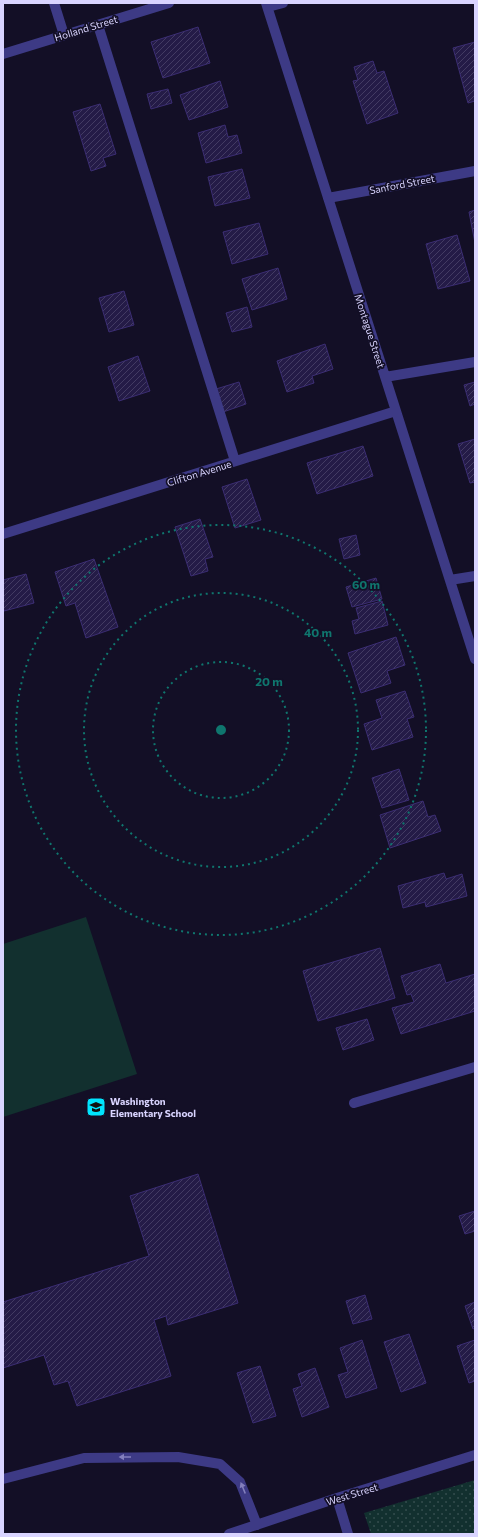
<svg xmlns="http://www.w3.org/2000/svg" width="478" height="1537" viewBox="0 0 478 1537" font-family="Commissioner,sans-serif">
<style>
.green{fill:url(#green-dots)}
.pitch{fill:#12302f}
.building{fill:url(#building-hatch);stroke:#3b2d73}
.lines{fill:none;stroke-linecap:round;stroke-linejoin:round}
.minor{stroke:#3d3a85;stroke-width:10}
.oneway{fill:#837fbc}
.ring{fill:none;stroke:#0f766e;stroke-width:2;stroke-dasharray:2 4}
.labels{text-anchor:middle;stroke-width:3.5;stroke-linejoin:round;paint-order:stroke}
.street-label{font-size:10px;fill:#d9d4ff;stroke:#130f26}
.poi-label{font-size:10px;font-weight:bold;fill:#d9d4ff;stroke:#130f26;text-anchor:start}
.centre{fill:#0f766e;stroke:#130f26;stroke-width:2}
.ring-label{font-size:12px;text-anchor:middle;font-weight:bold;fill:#0f766e;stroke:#130f26;stroke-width:3.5;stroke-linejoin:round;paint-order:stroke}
</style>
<defs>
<pattern id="green-dots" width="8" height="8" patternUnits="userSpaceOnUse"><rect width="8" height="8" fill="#12302f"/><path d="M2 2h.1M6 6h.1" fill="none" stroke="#344d4e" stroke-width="1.8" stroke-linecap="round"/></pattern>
<pattern id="building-hatch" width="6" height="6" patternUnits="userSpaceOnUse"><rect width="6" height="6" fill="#241b47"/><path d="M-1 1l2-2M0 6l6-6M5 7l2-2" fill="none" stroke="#433b63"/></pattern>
</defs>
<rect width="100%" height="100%" fill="#130f26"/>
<path class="green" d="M475,1480v54h-104l-7,-21z"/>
<path class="pitch" d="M86,917l51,157 -134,43v-173z"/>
<path class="building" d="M198,27l12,36 -47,15 -12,-36z
M475,42v59l-7,2 -15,-55z
M373,61l4,12 7,-2 14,42 -31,11 -14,-43 5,-1 -4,-13z
M220,81l8,26 -39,13 -9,-25z
M168,89l4,14 -21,6 -4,-15z
M100,104l16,50 -13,4 3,8 -15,5 -18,-59z
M225,125l3,12 9,-2 5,18 -36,10 -8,-30z
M242,169l8,29 -35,8 -7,-29z
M475,210v33l-6,-31z
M259,223l9,31 -36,10 -9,-32z
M457,235l13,46 -32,8 -12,-45z
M278,268l9,31 -35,11 -10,-31z
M124,291l10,34 -25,7 -10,-34z
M247,307l5,20 -20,5 -6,-19z
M325,344l8,25 -21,7 2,7 -27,9 -10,-31z
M138,356l12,35 -31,10 -11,-34z
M239,382l7,22 -23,8 -7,-23z
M475,382v22l-5,2 -6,-21z
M475,439v43l-5,1 -12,-39z
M363,446l10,30 -56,18 -10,-31z
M247,479l14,41 -26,8 -13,-41z
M200,519l13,38 -8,2 3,12 -17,5 -16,-49z
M356,535l4,20 -16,4 -5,-20z
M94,559l24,68 -32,11 -11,-35 -9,3 -11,-34z
M26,574l8,29 -30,8 -1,-4v-27z
M376,578l6,21 -30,8 -6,-20z
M382,601l6,24 -33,9 -3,-13 7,-2 -3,-11z
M396,637l9,28 -18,6 4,12 -30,10 -13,-40z
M405,691l9,26 -7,2 6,18 -41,13 -8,-26 18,-6 -6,-18z
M399,769l10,31 -27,8 -10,-30z
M423,801l5,16 7,-2 6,16 -51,17 -10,-33z
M444,873l2,6 16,-5 5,22 -41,11 -1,-5 -22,6 -5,-22z
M380,948l15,50 -77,23 -15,-50z
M440,964l6,19 29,-9v37l-74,23 -9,-26 22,-6 -3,-8 -4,1 -6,-19z
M367,1019l7,21 -31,10 -7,-22z
M198,1174l40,129 -70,22 -2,-9 -12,4 17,56 -94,30 -9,-25 -14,4 -10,-30 -41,13v-66l146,-46 -19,-60z
M475,1211v20l-10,3 -6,-18z
M365,1295l7,24 -19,5 -7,-23z
M475,1302v26l-2,1 -8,-23z
M409,1334l17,49 -25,9 -17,-50z
M362,1340l15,48 -31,10 -8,-23 10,-3 -8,-24z
M475,1340v41l-6,2 -12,-37z
M260,1366l16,50 -23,7 -16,-50z
M315,1368l14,39 -27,10 -9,-28 9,-3 -4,-12z"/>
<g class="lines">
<path class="minor" d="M54,3l10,32
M266,3l209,656
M268,7l15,-4
M98,25l137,436
M3,54l166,-51
M328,198l147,-27
M385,377l90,-15
M3,534l393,-123
M450,580l25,-4
M354,1103l121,-36
M3,1479l81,-21 94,-1 42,7 20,18 17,43
M337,1498l11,36
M229,1534l108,-36 138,-43"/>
</g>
<defs><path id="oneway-solid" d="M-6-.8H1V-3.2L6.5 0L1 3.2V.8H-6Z"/></defs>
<g class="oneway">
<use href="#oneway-solid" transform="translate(125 1457) rotate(180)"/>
<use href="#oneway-solid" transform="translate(243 1488) rotate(-112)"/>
</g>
<g class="ring">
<circle cx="221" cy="730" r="68"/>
<circle cx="221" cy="730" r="137"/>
<circle cx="221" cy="730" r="205"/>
</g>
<defs>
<g id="school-square" transform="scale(1)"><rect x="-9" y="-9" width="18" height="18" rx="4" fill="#00e5ff" stroke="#130f26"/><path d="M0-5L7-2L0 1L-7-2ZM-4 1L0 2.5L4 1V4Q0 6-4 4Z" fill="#111"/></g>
</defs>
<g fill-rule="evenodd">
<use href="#school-square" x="96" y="1107"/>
</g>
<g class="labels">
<g class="street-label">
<text transform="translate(86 28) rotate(-17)" y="4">Holland Street</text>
<text transform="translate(402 184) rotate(-11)" y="4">Sanford Street</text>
<text transform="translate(370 331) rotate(72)" y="4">Montague Street</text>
<text transform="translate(199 473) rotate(-17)" y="4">Clifton Avenue</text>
<text transform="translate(352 1494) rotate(-17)" y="4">West Street</text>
</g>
<g class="poi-label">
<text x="110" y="1105">Washington<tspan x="110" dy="12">Elementary School</tspan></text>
</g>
</g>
<circle cx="221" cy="730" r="6" class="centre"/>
<g class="ring-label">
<text x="366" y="589">60 m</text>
<text x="318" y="637">40 m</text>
<text x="269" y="686">20 m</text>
</g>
<rect width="478" height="1537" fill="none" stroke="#d9d4ff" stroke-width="8"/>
</svg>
